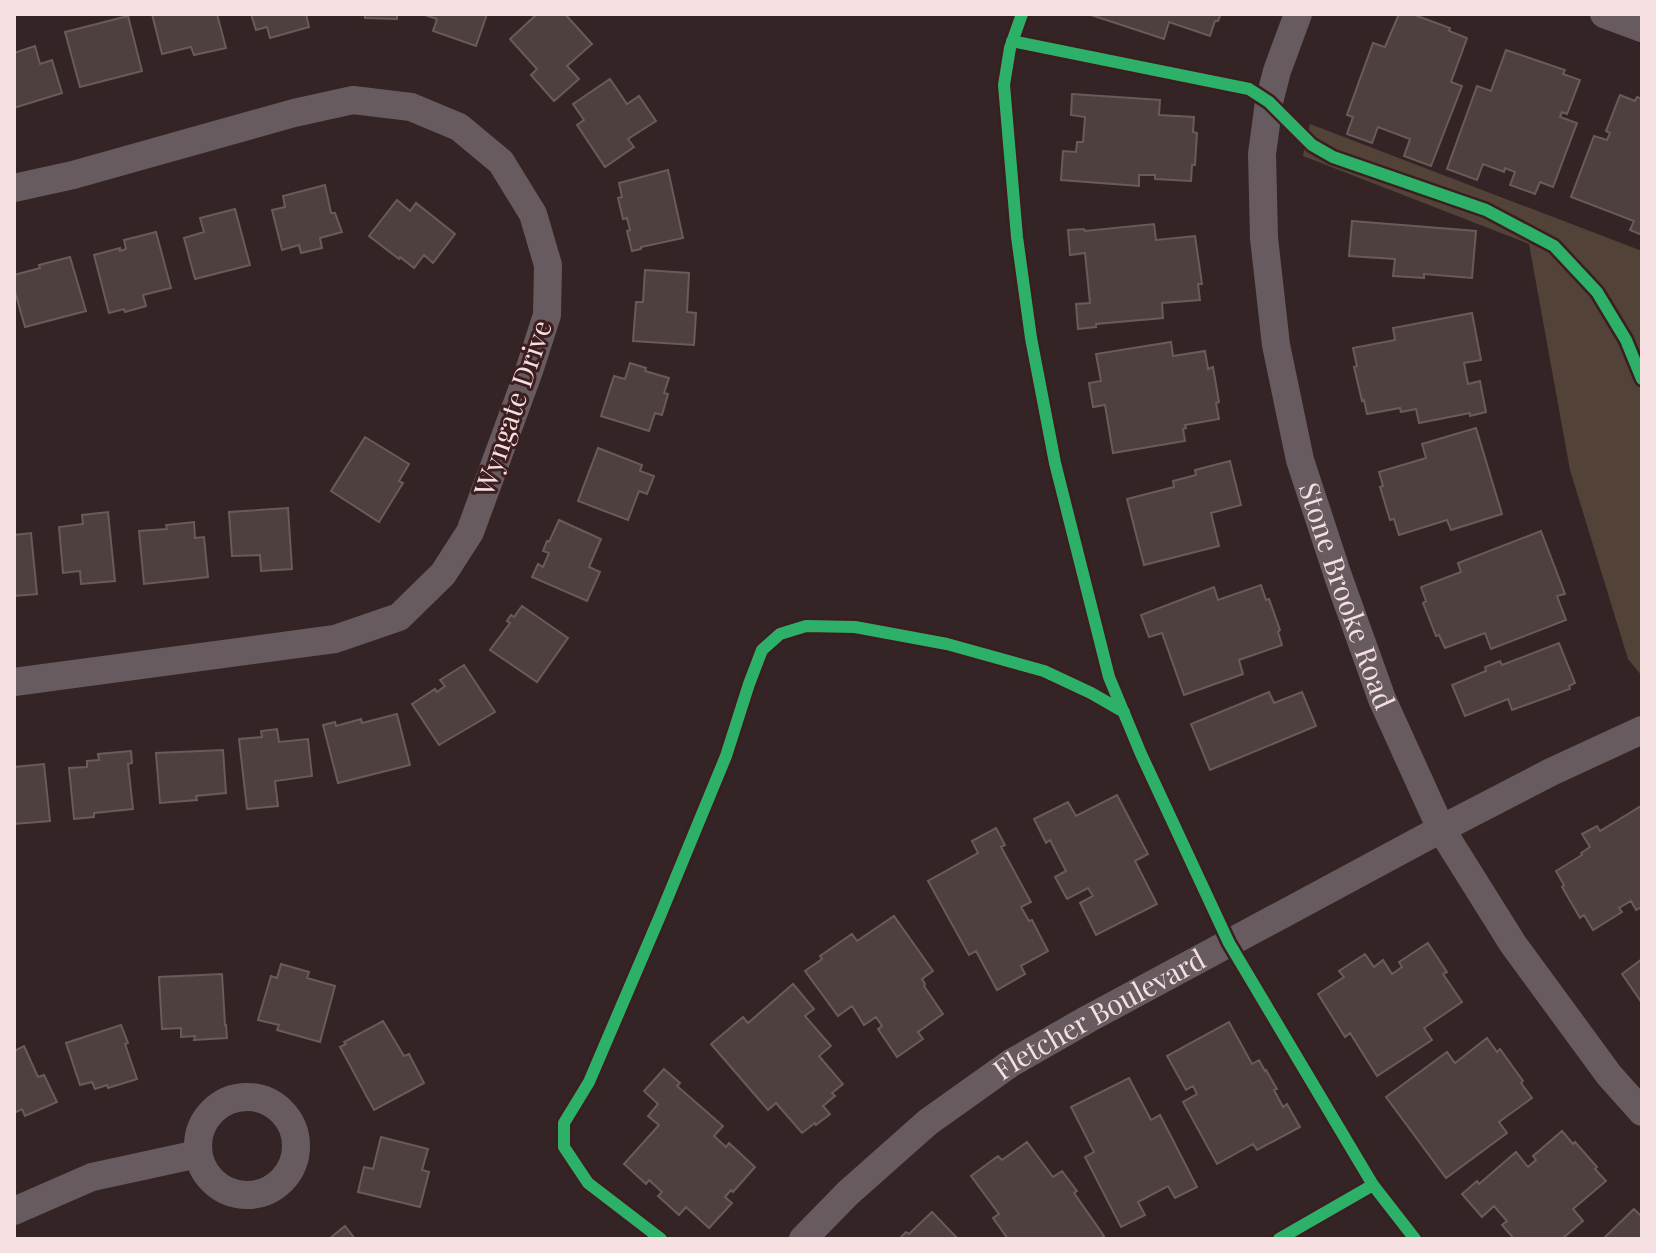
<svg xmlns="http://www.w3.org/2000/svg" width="1656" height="1253" viewBox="0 0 1656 1253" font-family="'Playfair Display',serif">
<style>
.green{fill:#534237}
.building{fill:#4e403f;stroke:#6a5b5a;stroke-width:2}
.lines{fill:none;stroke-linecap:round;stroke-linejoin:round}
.street{stroke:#685b60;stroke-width:28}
.cycleway-casing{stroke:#3c1d20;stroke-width:17}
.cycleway{stroke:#2db169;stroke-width:12}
.labels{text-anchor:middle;stroke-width:6;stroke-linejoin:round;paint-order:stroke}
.street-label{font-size:28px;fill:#f5dfe0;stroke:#3c1d20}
</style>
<rect width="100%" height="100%" fill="#352426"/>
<path class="green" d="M1310,124l332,127v425l-14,-17 -58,-189 -41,-226 -226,-88z"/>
<path class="building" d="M152,14h65l9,34 -32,7 -3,-8 -29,7z
M251,14h55l3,13 -39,11 -3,-11 -11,3z
M365,14h32v5l-32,-1z
M487,14l-11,32 -43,-15 4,-12 -12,-4z
M537,14h28l27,30 -25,22 12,13 -25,22 -23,-26 6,-6 -27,-30z
M1088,14h133l-3,7h-3l-5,15 -41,-14 -5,17z
M1399,14h13l38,14 -1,3 18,7 -16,44 11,4 -31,80 -27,-10 6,-17 -32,-12 -6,16 -25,-9 6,-17 -6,-2 26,-72 12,4z
M128,16l14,55 -62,16 -15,-55z
M35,46l5,18 12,-4 10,33 -48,15v-55z
M1506,50l59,20 -2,4 17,6 -13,34 -5,-2 -2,5 17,6 -24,64 -13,-5 -5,12 -25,-9 5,-13 -10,-4 -1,4 -21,-8 -6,16 -30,-11 30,-83 14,5z
M610,79l17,25 12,-8 17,25 -28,18 6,8 -29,20 -28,-42 7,-5 -11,-16z
M1072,94l88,6 -1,15 35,2 -1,15 4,1 -2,32h-3l-1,16 -36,-2v-4h-16v11l-78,-6 2,-29 13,1 1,-10h6l2,-25 -14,-2z
M1620,95l15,6 2,-4 5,2v136l-12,-5 4,-9 -63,-24 23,-61 13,4 3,-7 -4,-2z
M668,170l15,68 -42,9v2l-9,2 -5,-20 3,-1 -3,-12 -4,1 -5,-21 4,-1 -3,-14z
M325,185l6,28h4l7,19 -22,6 2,10 -21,5 -2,-8 -17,5 -10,-40 13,-3 -2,-11z
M397,200l13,11 6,-8 39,31 -22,29 -9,-8 -10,13 -14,-11 -1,2 -30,-23z
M235,209l15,56 -55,14 -11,-41 20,-6 -4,-14z
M1352,221l124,10 -4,47 -48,-4v4l-31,-2 2,-17 -46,-3z
M1154,224l2,16 39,-4 7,48h-4l2,16 -38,3 1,15 -67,6v3l-18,2 -2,-25 14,-1 -5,-50 -15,2 -2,-25 16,-1 1,2z
M156,232l15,56 -28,7 3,11 -21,6 -1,-3 -15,4 -15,-58 26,-7v3l6,-2 -2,-9z
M70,257l16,54 -61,16 -11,-39v-13l26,-7 -1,-3z
M645,270l44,3 -2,39 9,1 -2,32 -61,-4 3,-39h7z
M1472,313l9,47 -17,3 4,21 12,-3 6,31 -16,4v-3l-51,10 -3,-14 -15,3 -1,-4 -33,6 -3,-14 -2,1 -8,-34 3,-1 -4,-18 42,-8 -2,-12z
M1171,342l2,14 32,-5 3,18 5,-2 6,35 -3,1 3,16 -34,6 1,3 -3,1 2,12 -72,12 -8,-48 -12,2 -4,-24 12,-2 -5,-27z
M630,363l16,5 -1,3 24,7 -5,15 4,1 -6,21 -7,-2 -6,18 -48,-15 13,-40 11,3z
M1476,428l26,86 -51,16 -4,-10 -48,15 -5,-16 -4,1 -10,-33 3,-1 -4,-14 47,-14 -4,-14z
M365,437l44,27 -10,17 4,2 -24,39 -48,-31z
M598,448l44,17 -2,6 14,5 -7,18 -8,-3 -11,29 -50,-19z
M1230,461l11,44 -30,8 8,33 -75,19 -17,-66 47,-12 -1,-6 23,-6 -1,-5z
M288,508l4,61 -31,2 -1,-16 -28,1 -3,-44z
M108,512l7,69 -34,3 -1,-13 -17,2 -4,-46 24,-3 -1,-9z
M559,520l42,19 -12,28 11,5 -13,29 -55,-24 6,-13 5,3 6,-14 -6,-2 4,-10 2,1z
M194,522l1,16 9,-1 4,40 -64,7 -5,-53 28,-2 -1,-4z
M1541,531l24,63 -8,2 9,24 -75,29 -6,-16 -40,15 -6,-13 -3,1 -13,-33 3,-2 -5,-14 40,-15 -3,-9z
M31,533l6,61 -23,2v-61z
M1261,585l5,15 3,-1 11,31 -2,2 4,13 -43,15 4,14 -59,21 -22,-62 -13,4 -8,-22 73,-28 4,13z
M522,606l46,32 -31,44 -47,-32 20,-27 -3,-2 4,-6 3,2z
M1559,643l16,40 -6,3 1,3 -58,21 -4,-11 -43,17 -13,-31 34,-14 -1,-4 15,-6 2,4z
M464,665l31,47 -56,33 -27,-41 23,-15 2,3 8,-6 -5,-6z
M1269,692l5,11 28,-11 14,34 -106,44 -19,-46z
M397,714l13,51 -72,18 -15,-58 12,-3 1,4 25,-7 1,4z
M277,729l2,13 29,-3 4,37 -37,5 3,25 -31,3 -8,-70 23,-2 -1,-6z
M223,750l3,43 -30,3 1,4 -37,3 -4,-50z
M131,751l1,12 -4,1 5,45 -39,4v4l-20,2 -5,-51 18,-1v-6l12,-1 -1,-6z
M44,764l6,57 -36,3v-57z
M1117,795l31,59 -13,7 22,43 -61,31 -16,-32 13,-7 -5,-8 -21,11 -12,-22 11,-6 -16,-31 -4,3 -12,-24 34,-17 8,14z
M1641,806l1,101 -6,3 -5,-9 -12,7 3,4 -29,18 -9,-15 -4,3 -18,-31 2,-2 -8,-14 26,-16 -1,-2 9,-6 -8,-13 15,-8 3,5z
M996,828l9,17 -4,2 30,55 -10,5 8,14 3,-1 16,31 -27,15 4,8 -28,16 -21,-39 -7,4 -41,-74 50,-28 -6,-12z
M894,916l39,55 -11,8 3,5 -1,2 19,28 -25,18 5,7 -26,18 -19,-28 4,-3 -6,-9 -12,8 -12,-19 -14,10 -33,-45 17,-12 -2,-3 32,-22 5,7z
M1428,943l19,29 -4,2 19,28 -38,26 8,12 -55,36 -27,-43 -5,4 -27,-43 26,-17 -5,-6 26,-17 9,13 9,-7 9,14 10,-7 -3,-5z
M1642,959v44l-20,-29z
M281,964l28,8 -2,6 28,8 -15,56 -43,-12 2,-5 -21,-5 13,-44 6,2z
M222,974l3,51h1l1,13 -33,2 1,-4 -14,1v-9l-19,1 -3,-52z
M793,984l21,25 -9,7 26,30 -12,10 24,28 -11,9 3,3 -12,10 7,8 -14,11 -1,-2 -13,10 -26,-30 -8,7 -57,-66 32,-27 5,6z
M383,1021l21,35 5,-2 15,29 -50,27 -34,-63 6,-3 -2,-2z
M1229,1022l23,42 7,-4 6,11 1,-1 11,19 -3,1 9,17 4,-3 13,23 -43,23 -4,-6 -36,20 -34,-62 14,-8 -4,-8 -7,4 -19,-34z
M121,1025l7,18 -3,1 12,35 -29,9 -1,-3 -12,4 -3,-7 -12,3 -14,-42z
M1487,1038l10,14 3,-3 23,32 -2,2 11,15 -33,24 8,11 -61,45 -60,-81 61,-45 8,11z
M24,1046l14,31 6,-2 13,27 -32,14 -3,-7 -8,4v-62z
M664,1069l16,14 -3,3 46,40 -9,10 12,11 3,-4 26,24 -22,25 -2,-2 -6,7 7,6 -23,25 -23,-21 -7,8 -21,-19 4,-4 -13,-12 -3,4 -22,-20 35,-39 -11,-9 10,-12 -14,-13z
M1129,1078l22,42 9,-5 37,72 -22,11 -7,-12 -30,16 7,13 -24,12 -36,-70 9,-5 -23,-45z
M1562,1131l11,13 2,-2 22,25 -2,2 11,12 -33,28 10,12 -21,18h-48l-12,-14 5,-4 -13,-15 -12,11 -20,-23 15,-13 2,3 37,-32 12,15 8,-7 -3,-4z
M381,1137l47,12 -6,21 7,2 -9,35 -62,-15 6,-25 9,2z
M1027,1142l26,35 9,-6 15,20 -3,2 30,43 -5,3h-91l-15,-21 6,-4 -28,-38 27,-20 4,4z
M1634,1209l8,8v22h-39z
M932,1212l26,27h-59l7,-7 3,2z
M345,1226l10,13h-26z"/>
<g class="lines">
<g class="street">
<path id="s1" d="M1298,14l-21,57 -8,31 -7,52 2,84 12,107 24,115 38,116 44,123 59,130 72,115 96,131 33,37"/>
<path d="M1604,14l38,14"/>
<path d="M14,188l59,-13 221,-62 59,-13 58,7 48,20 42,35 32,52 15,51 -1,50 -18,56 -59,161 -27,42 -44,43 -64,22 -321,43"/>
<circle cx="247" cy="1146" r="49"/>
<path d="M14,1211l78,-34 106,-23"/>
<path id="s2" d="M803,1239l45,-46 80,-71 83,-59 77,-44 353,-190 110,-57 91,-42"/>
</g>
<g class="cycleway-casing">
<path id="cycleway" d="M1022,14l-12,34 -6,37 13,152 14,101 24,125 54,214 32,77 88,189 144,242 42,54
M1012,41l237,48 20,13 43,43 21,12 153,53 68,36 43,46 29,48 16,39
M661,1239l-73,-56 -24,-36v-24l25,-41 71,-166 66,-160 23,-72 13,-34 18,-16 26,-8 49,1 92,17 97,27 47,22 33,19
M1279,1239l94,-54"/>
</g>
<use href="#cycleway" class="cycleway"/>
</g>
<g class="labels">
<g class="street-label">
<text transform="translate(513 408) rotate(-71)" y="10">Wyngate Drive</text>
<text dy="10" stroke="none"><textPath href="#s1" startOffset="598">Stone Brooke Road</textPath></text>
<text dy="10" stroke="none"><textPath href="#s2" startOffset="374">Fletcher Boulevard</textPath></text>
</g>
</g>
<rect width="1656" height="1253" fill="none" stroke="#f5dfe0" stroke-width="32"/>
</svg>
